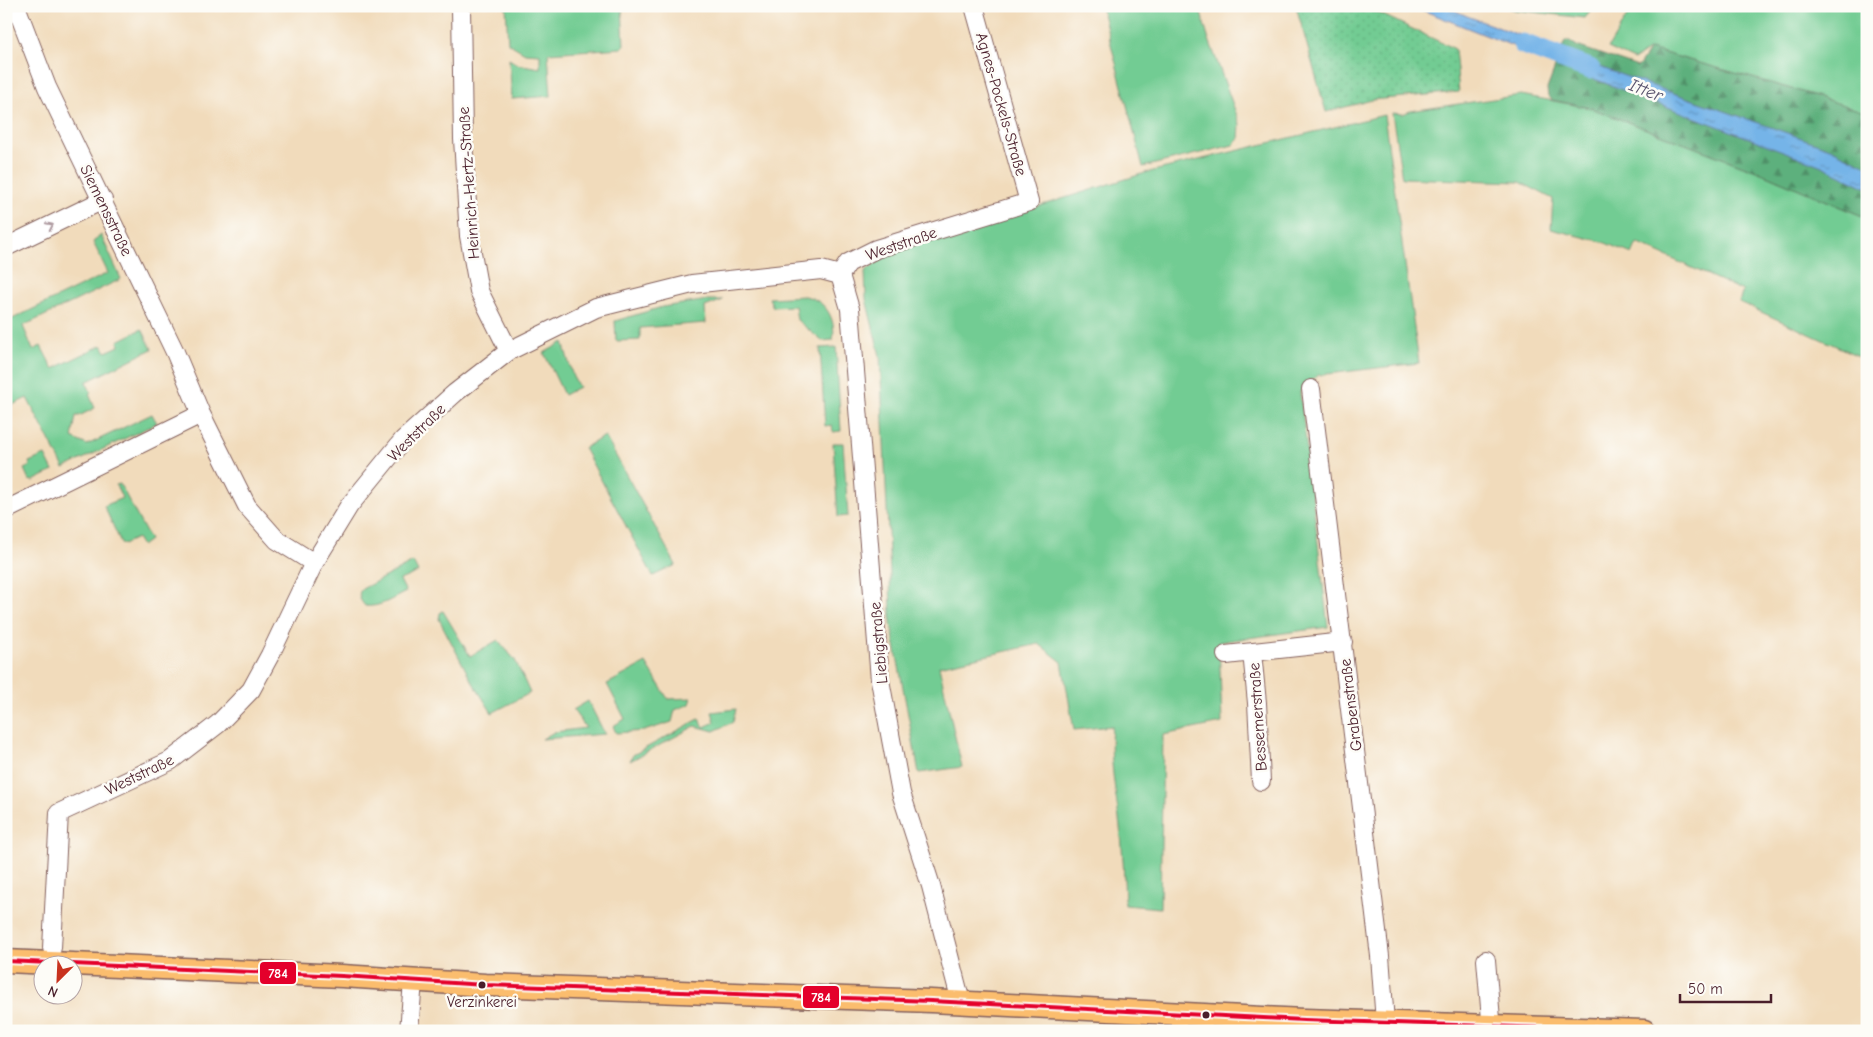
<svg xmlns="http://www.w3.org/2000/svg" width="1873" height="1037" viewBox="0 0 1873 1037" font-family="'Comic Neue',sans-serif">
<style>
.grass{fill:#72cc93;stroke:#5e765f}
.forest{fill:url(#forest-firs);stroke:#546854}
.garden{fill:url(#garden-dots);stroke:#5e765f}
.water{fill:url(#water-ripples);stroke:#606a8a}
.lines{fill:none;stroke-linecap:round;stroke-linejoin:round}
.river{stroke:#75b4e8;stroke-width:21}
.minor-casing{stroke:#84615d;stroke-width:20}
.major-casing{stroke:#84615d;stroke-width:25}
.minor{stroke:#fff;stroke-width:18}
.major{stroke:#fbbd6e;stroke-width:22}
.bus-1-casing{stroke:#fdfcf7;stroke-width:8}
.bus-1{stroke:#e4002b;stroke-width:4}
.oneway{stroke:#ae9aa0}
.bus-dot{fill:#4a1f2b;stroke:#fdfcf7;stroke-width:2}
.labels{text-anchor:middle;stroke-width:5;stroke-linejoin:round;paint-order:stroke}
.bus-label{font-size:15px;fill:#4a1f2b;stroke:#fdfcf7}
.street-label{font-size:16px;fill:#4a1f2b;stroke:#fdfcf7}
.water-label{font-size:18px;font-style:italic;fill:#59536d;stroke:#fdfcf7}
.line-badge{stroke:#fdfcf7;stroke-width:2}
.badge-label{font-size:14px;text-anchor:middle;font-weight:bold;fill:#fff}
</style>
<defs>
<pattern id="forest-firs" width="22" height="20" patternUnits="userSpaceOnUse" patternTransform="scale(1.25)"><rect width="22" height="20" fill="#5db07d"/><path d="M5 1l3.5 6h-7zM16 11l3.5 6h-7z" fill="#4f8f67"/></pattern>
<pattern id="garden-dots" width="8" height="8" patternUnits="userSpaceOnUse" patternTransform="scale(1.25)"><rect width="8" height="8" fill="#72cc93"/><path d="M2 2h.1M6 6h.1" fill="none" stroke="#64af7f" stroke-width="1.8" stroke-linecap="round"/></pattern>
<pattern id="water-ripples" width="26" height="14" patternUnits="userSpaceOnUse" patternTransform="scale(1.25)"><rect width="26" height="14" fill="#75b4e8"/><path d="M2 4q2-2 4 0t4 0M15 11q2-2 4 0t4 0" fill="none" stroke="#6292bc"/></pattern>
</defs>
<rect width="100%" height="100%" fill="#fdfcf7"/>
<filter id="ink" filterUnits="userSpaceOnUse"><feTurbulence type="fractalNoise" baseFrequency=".02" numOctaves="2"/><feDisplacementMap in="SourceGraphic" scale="10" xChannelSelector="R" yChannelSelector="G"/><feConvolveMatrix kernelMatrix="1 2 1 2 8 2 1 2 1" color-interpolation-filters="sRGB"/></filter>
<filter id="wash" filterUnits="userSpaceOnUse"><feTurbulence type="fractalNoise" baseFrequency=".0096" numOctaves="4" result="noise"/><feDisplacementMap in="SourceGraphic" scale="20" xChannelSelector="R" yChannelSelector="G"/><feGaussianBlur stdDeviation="1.12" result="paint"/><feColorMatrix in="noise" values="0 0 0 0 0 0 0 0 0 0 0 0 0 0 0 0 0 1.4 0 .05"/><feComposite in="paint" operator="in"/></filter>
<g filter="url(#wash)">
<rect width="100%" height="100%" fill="#f1dbbb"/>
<path class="grass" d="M506,6h116l2,40 -2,2 -74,5 3,43 -39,3 -3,-40 8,5 23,4v-14l-15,-1 -17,-10z
M1101,6h98l8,28 33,90 -1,15 -6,6 -90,22z
M1504,6h91l-10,12 -70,-8z
M1633,6h234v107l-51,-17 -166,-47 -16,11 -26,-12z
M1521,95l70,13 168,64 108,46v142l-128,-58 4,-11 -106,-48 -5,11 -29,-12 -52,-13 2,-30 -33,-17 -118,-4 -10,-65 11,1 7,-3z
M1384,115l35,248 -100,12 -13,8 -6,9 28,235 -109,15 3,81 -59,12 -3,173 -35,-3c-1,-29 -2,-57 -6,-86 -4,-31 -10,-61 -7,-93l-38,4 -12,-68 -23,-18 -100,22 23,101 -43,6 -28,-149 -1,-49 -10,-219 -14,-57 -1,-28 27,-19 253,-79z
M101,235l20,44 -98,47 10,24 8,-4 12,23 49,-24 4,7 13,-6 -1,-5 24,-12 10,20 -66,33 5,10 -2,2 6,14 -16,8h-3l-4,22 15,7 65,-31 5,9 -93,45 -37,-70 -21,10v-86l102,-49 -15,-31z
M804,296c21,3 33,23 29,44l-11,1 -25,-21 -2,-14 -22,1 -4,-9z
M708,300h15l-18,7 1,16 -66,5v12l-24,1 -1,-20 47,-14z
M563,342l10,35 6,10 -15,8 -20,-42z
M836,347l5,84 -8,1 -1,-7 -7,1 -5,-78z
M605,436l71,129 -23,11 -69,-128z
M833,443h10l5,73 -10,1z
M45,455l8,16 -20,10 -4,-1 -5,-11 6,-3 -1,-4z
M120,484l30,56 -8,6 -5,-8 -13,6 -3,-1 -17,-37 18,-8 -6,-13z
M413,562l5,10 -18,8 6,12c-13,6 -26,16 -41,14 -4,-5 -9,-11 -3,-17z
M443,611l27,45 28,-16 17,20 15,33 -38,20 -22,-35 -31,-59 1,-6z
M646,663l22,36 24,-1 -2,6 -15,6 -3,12 -28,9 -28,2 -3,-7 12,-7 -18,-35z
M588,701l17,33 -63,5 12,-7 32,-4 -13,-18z
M736,709l-3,13 -19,9 -19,-5 -65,35 3,-6 66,-36 5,8 11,-5 -3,-10z"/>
<path class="forest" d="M1565,41h5l7,5 61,21 12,-18 166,47 51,17v105l-108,-46 -168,-64 -39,-8 -4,-4 -1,-7z"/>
<path class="garden" d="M1296,6h68l91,43 4,43 -87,8 -46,12z"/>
<path class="water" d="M1412,6h33l22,10 85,31 -4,13z
M1565,55l265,93 37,18v22l-45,-22 -262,-100z"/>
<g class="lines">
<path class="river" d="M1523,44l67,25"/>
</g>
</g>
<g filter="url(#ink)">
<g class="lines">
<g class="minor-casing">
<path id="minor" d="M16,6l31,81 128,265 26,62 46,92 30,34 37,23
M461,6l2,133 6,97 10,55 30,60
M6,247l97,-47
M840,275l10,34 30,371 21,113 30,93 30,116
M840,275l8,-12 28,-14 153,-47 -55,-196
M1311,389l69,567 5,66
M6,510l195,-96
M1252,652l5,51 4,78
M1226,655l117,-13
M52,948l7,-135 111,-52 48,-37 33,-34 19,-35 44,-92 35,-57 54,-66 52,-47 54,-42 87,-43 96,-24 129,-14 19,5
M1486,960l6,71
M409,1031l4,-50"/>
</g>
<g class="major-casing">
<path id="major" d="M6,961l336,15 143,9 446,16 373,19 340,11"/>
</g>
<use href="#minor" class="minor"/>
<use href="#major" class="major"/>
<g class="bus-1-casing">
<path id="bus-1" d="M6,961l336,15 143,9 446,16 373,19 332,11"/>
</g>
<use href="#bus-1" class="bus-1"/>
</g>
<defs><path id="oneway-chevron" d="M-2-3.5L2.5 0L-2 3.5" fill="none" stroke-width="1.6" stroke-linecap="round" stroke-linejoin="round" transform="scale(1.25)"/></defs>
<use class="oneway" href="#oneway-chevron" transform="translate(50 226) rotate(-26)"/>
</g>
<g class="bus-dot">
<circle cx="482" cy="985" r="4.5"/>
<circle cx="1206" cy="1015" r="4.5"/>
</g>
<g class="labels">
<g class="bus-label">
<text x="482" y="1007">Verzinkerei</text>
</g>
<g class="street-label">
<text transform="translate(1002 104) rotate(74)" y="6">Agnes-Pockels-Straße</text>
<text transform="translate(468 183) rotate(-94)" y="6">Heinrich-Hertz-Straße</text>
<text transform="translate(107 210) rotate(64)" y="6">Siemensstraße</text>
<text transform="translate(901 243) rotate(-19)" y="6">Weststraße</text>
<text transform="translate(416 432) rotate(-45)" y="6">Weststraße</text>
<text transform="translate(878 643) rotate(-95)" y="6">Liebigstraße</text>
<text transform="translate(1350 705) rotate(-97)" y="6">Grabenstraße</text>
<text transform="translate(1257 717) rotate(-94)" y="6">Bessemerstraße</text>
<text transform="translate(139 774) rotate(-26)" y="6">Weststraße</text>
</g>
<g class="water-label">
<text transform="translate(1646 90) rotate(21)" y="6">Itter</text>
</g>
</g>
<g class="line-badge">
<rect x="259" y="961" width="38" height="24" rx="5" fill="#e4002b"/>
<rect x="802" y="985" width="38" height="24" rx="5" fill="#e4002b"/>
</g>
<g class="badge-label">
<text x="278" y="978">784</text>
<text x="821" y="1002">784</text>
</g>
<rect width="1873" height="1037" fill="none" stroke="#fdfcf7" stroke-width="25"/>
<g transform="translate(58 980) rotate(204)"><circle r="24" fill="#fdfcf7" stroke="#b5a4a5"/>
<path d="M0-4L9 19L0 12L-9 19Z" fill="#c8321e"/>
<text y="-8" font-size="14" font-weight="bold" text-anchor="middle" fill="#4a1f2b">N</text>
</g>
<path d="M1680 994v8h91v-8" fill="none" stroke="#4a1f2b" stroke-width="2.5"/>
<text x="1688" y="994" font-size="15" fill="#4a1f2b" stroke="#fdfcf7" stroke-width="4" paint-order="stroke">50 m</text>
</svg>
